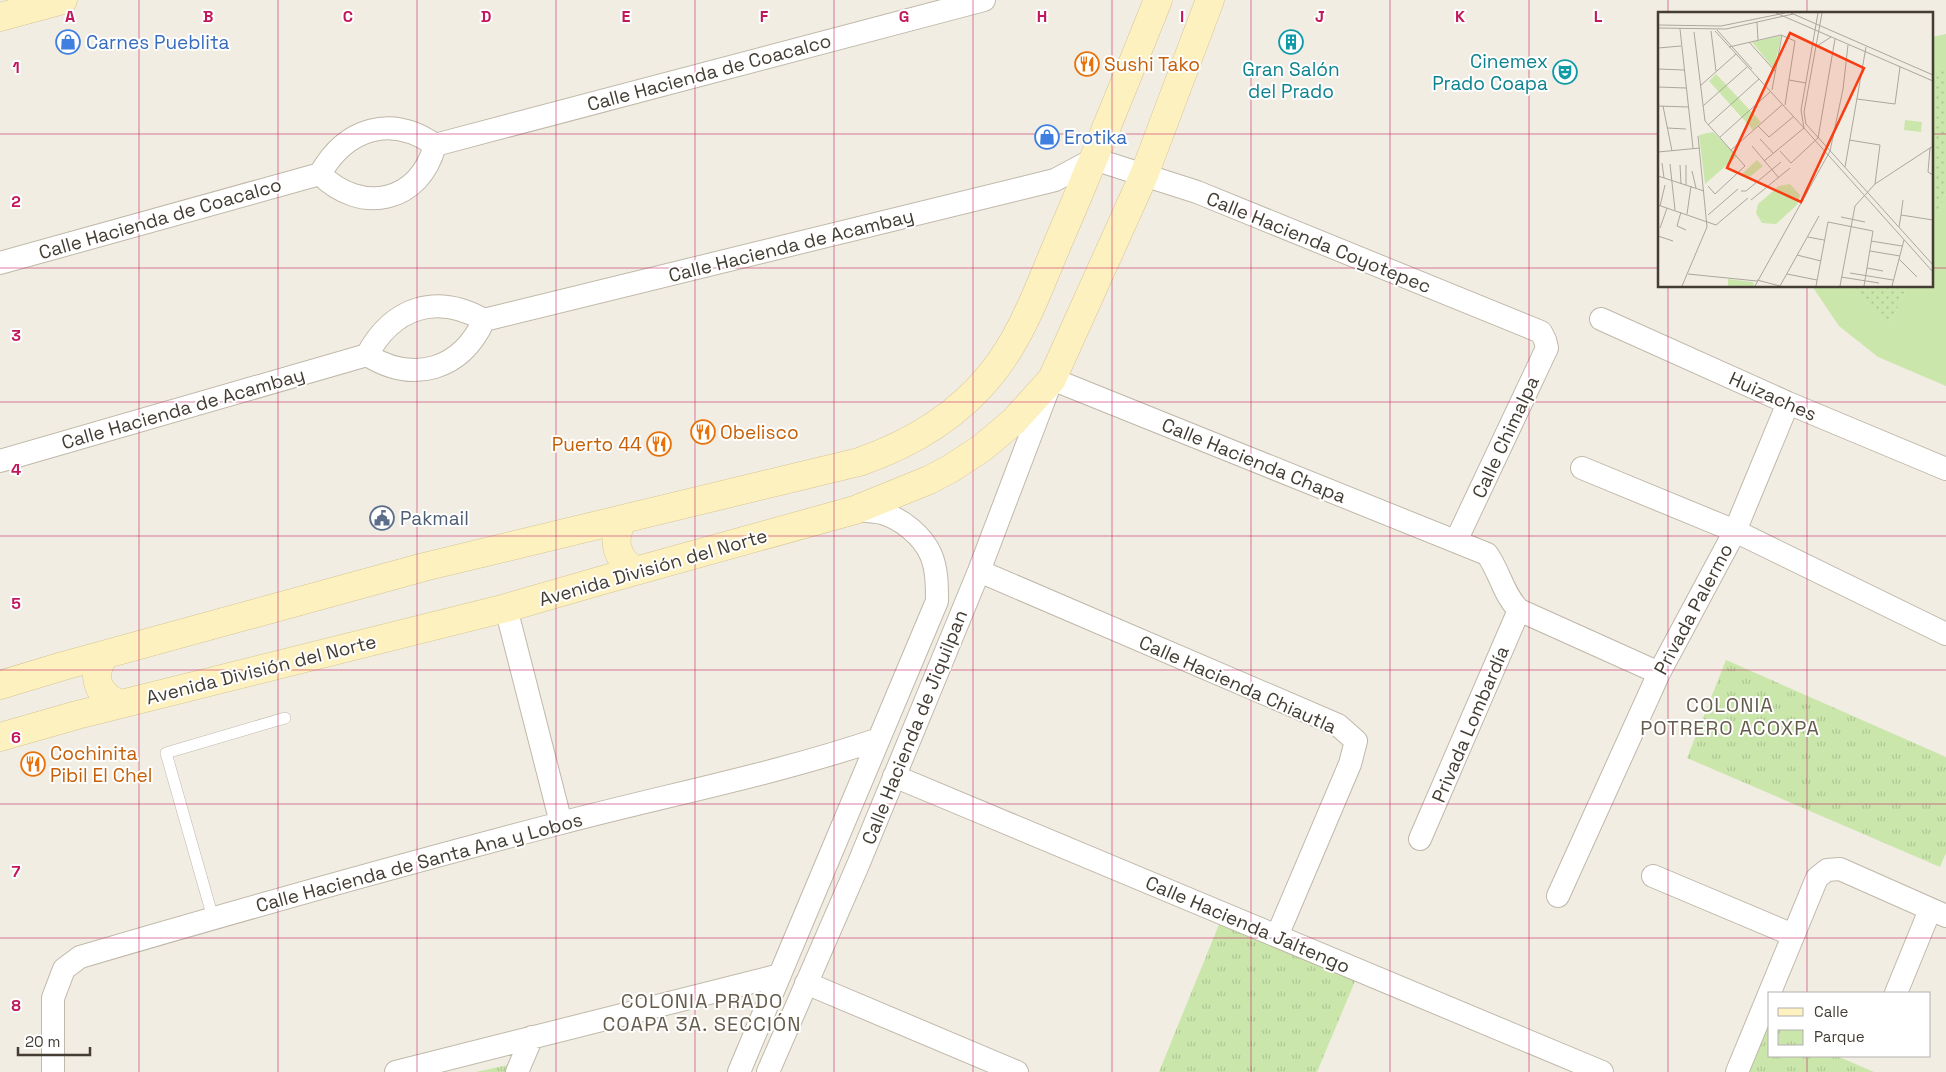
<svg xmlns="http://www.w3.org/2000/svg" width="1946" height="1072" viewBox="0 0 1946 1072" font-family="'Space Grotesk',sans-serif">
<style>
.grass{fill:url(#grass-dots)}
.park{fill:url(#park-tufts)}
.garden{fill:#cae6ab}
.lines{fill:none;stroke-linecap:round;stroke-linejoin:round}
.lane-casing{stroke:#c0b8a9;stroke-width:12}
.street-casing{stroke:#c0b8a9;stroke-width:24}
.secondary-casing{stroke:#d5c594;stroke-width:29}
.lane{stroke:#fff;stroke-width:11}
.street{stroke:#fff;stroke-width:22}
.secondary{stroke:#fef1c0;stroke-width:28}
.grid{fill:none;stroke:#c2185b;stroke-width:1;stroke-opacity:0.55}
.labels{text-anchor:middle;stroke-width:4;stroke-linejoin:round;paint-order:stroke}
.shop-label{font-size:19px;fill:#366cbe;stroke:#fff;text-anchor:start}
.culture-label{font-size:19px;fill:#0d838f;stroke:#fff;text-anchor:end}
.food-label{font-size:19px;fill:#c56008;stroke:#fff;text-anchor:start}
.street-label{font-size:19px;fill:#433d33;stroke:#fff}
.service-label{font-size:19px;fill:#4e5e75;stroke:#fff;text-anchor:start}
.neighbourhood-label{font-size:20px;letter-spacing:1px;fill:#665c4b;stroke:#fff}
.inset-road{fill:none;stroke:#aba79d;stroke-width:1}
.view{fill:#f93d12;fill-opacity:0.15;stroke:#f93d12;stroke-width:2.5}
.inset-edge{fill:none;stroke:#433d33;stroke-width:2.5}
.grid-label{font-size:16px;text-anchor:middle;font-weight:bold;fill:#c2185b;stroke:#fff;stroke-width:4;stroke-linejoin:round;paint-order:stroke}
</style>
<defs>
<pattern id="grass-dots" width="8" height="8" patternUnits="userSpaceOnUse" patternTransform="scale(1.25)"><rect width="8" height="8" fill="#cae6ab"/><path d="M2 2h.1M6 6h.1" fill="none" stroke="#afc694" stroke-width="1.8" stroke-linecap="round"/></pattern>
<pattern id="park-tufts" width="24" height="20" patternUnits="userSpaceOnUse" patternTransform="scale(1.25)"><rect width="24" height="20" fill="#cae6ab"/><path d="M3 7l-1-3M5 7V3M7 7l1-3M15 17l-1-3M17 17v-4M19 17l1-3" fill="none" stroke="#afc694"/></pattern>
</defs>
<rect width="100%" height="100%" fill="#f1ede3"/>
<path class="grass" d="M1944,67h2v127l-14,32v-153z
M1852,286h55l-18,42z"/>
<path class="park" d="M1726,660l220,97v96l-6,14 -253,-109z
M1220,922l136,57 -39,93h-158z
M1761,1021l9,4v31h67l37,16h-132z
M512,1064l-4,8h-32z"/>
<path class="garden" d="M1946,34v33l-14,6v-36z
M1946,194v192l-68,-29 -39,-31 -27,-40h40l37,42 18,-42h25v-60z"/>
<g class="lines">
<g class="lane-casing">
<path id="lane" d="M213,918l-47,-165 119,-35"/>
</g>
<g class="street-casing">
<path id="street" d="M320,174c41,41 100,29 115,-29
M0,263l320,-89c26,-46 71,-60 115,-29l549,-145
M1601,319l187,84 158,66
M367,355c47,29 94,15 117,-35
M0,461l367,-106c26,-48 69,-62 117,-35l571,-140 39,-21 103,33 344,140 4,8 2,8 -91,193
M1582,468l153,63 211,103
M979,571l359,154 18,16 -6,23 -73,172
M506,608l55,215
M894,776l708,296
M1420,839l99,-229
M1653,876l140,59
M1558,896l101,-223 76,-142 53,-128
M806,983l211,89
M1896,993l34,-83
M53,1072v-74l11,-29 16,-12c160,-47 320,-92 481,-134 106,-28 215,-49 318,-84
M396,1072l384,-97
M517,1072l15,-35
M739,1072l198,-471c0,-15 0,-32 -6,-46 -8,-19 -29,-36 -49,-42 -8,-2 -18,-2 -27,-3
M768,1072l90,-207 121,-294 73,-192 435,175c13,18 16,40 32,56l140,63
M1737,1072l80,-194 10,-8 13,-1 106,47"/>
</g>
<g class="secondary-casing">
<path id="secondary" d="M0,17l63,-17
M623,520c-12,20 -7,39 13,51
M105,655c-15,20 -8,39 14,49
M0,685l63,-19 361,-99 435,-105c52,-18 99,-46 133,-89 32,-40 48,-89 68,-135 34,-79 66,-158 98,-238
M0,737l77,-22 429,-107 97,-28 252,-70 74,-30 21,-11 32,-21 32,-27 38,-42 92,-204 66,-175"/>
</g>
<use href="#lane" class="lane"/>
<use href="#street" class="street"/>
<use href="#secondary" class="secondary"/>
</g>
<path class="grid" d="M139,0v1072M278,0v1072M417,0v1072M556,0v1072M695,0v1072M834,0v1072M973,0v1072M1112,0v1072M1251,0v1072M1390,0v1072M1529,0v1072M1668,0v14M1807,0v14M0,134h1660M1932,134h14M0,268h1660M1932,268h14M1668,286v786M1807,286v707M0,402h1946M0,536h1946M0,670h1946M0,804h1946M0,938h1946M1807,1056v16"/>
<defs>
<g id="shop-ring" transform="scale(1.25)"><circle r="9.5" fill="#fff" stroke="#3f7fe0" stroke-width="1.5"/><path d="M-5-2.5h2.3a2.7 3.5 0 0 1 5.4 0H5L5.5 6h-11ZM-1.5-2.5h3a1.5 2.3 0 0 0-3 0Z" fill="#3f7fe0"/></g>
<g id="building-ring" transform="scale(1.25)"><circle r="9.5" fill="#fff" stroke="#0f9aa8" stroke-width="1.5"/><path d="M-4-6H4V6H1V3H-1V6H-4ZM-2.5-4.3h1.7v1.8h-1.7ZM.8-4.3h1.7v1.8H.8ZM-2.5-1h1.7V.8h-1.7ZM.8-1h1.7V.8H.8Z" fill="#0f9aa8"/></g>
<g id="restaurant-ring" transform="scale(1.25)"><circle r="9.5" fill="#fff" stroke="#e8710a" stroke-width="1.5"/><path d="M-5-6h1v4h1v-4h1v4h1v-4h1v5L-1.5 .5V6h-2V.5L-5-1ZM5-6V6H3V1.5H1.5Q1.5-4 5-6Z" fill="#e8710a"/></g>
<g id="theatre-ring" transform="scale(1.25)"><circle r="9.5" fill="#fff" stroke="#0f9aa8" stroke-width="1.5"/><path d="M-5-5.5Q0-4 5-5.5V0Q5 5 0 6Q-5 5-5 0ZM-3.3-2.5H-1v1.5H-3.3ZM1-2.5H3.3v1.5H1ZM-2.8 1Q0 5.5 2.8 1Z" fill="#0f9aa8"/></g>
<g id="civic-ring" transform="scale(1.25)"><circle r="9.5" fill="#fff" stroke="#5c6f8a" stroke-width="1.5"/><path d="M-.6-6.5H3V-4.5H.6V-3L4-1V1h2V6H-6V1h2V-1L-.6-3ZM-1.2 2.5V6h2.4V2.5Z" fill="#5c6f8a"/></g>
</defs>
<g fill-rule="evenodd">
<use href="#shop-ring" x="68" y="42"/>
<use href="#building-ring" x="1291" y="42"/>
<use href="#restaurant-ring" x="1087" y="64"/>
<use href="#theatre-ring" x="1565" y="72"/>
<use href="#shop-ring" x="1047" y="137"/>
<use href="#restaurant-ring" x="703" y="432"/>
<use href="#restaurant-ring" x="659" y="444"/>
<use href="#civic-ring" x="382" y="518"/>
<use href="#restaurant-ring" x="33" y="764"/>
</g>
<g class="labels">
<g class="shop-label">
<text x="86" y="49">Carnes Pueblita</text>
<text x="1064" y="144">Erotika</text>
</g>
<g class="culture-label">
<text x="1548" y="68">Cinemex<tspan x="1548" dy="22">Prado Coapa</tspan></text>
<text x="1291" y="76" text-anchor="middle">Gran Salón<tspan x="1291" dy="22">del Prado</tspan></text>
</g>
<g class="food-label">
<text x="1104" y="71">Sushi Tako</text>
<text x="720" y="439">Obelisco</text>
<text x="642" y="451" text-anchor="end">Puerto 44</text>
<text x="50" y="760">Cochinita<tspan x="50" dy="22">Pibil El Chel</tspan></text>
</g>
<g class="street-label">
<text transform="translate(709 72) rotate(-15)" y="7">Calle Hacienda de Coacalco</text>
<text transform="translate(160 218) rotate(-16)" y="7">Calle Hacienda de Coacalco</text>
<text transform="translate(1319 242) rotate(22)" y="7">Calle Hacienda Coyotepec</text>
<text transform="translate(791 245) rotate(-14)" y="7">Calle Hacienda de Acambay</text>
<text transform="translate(1773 396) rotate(24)" y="7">Huizaches</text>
<text transform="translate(183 408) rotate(-16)" y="7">Calle Hacienda de Acambay</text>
<text transform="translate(1505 437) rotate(-65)" y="7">Calle Chimalpa</text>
<text transform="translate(1254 460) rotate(22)" y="7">Calle Hacienda Chapa</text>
<text transform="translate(653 567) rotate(-16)" y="7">Avenida División del Norte</text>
<text transform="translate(1693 609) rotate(-62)" y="7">Privada Palermo</text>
<text transform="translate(261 669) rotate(-14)" y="7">Avenida División del Norte</text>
<text transform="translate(1238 684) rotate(24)" y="7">Calle Hacienda Chiautla</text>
<text transform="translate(1470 724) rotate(-67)" y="7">Privada Lombardía</text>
<text transform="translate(914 727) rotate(-68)" y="7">Calle Hacienda de Jiquilpan</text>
<text transform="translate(419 862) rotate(-15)" y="7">Calle Hacienda de Santa Ana y Lobos</text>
<text transform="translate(1248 924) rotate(23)" y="7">Calle Hacienda Jaltengo</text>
</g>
<g class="service-label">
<text x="400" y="525">Pakmail</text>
</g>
<g class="neighbourhood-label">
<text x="1730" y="712">COLONIA<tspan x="1730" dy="23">POTRERO ACOXPA</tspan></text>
<text x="702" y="1008">COLONIA PRADO<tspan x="702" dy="23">COAPA 3A. SECCIÓN</tspan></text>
</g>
</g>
<g transform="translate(1658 12)">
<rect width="275" height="275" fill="#f1ede3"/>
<path d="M127,174l10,5v13l-15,-16zM102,193l15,16 -6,2 -9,-5z" fill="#cae6ab"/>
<path d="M123,24l-7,33 -22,-27zM58,62l45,48 -8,8 -44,-49zM55,120l24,24 -32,28 -6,-49zM99,148l6,6 -16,13 -5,-5zM70,267l25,3 1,4h-26z" fill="#cae6ab"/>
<path d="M247,108l17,2 -1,10 -17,-2zM132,172l10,11 -3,10 -21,19 -14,-1 -6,-10 2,-9 21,-18zM127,174l10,5v12l-14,-15zM102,194h1l13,15 -5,2 -9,-5z" fill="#cae6ab" fill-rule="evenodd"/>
<path class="inset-road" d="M118,1l157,68M133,1l142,62M160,1l-17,97 3,18 129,144M164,1l-18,99 2,12 127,141M99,10l1,18M0,13l63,1 64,-13M0,16l68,1 67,-15M22,17l13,119M59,18l35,39M53,19l5,40M57,19l89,97 -40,33M36,20l11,89 40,45 -30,28 -7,-8M91,30l26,29M159,34l14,-9M71,35l52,-12 14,6 -10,64M0,36l23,-2M0,57l26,1M131,68l17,3M42,74l36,-32M0,75l28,1M114,78l10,-55M199,87l38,5 5,-37M0,94l31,1M5,94l9,45M45,94l44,-39M50,113l51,-46M100,114l11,11 24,-20M9,116l19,1M62,125l50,-45M102,127l13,14M191,128l31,5 -5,39M94,134l27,32M272,136l-2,24 5,3M73,138l51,-45M122,139l11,12 27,-25 17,-99M0,140l42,-4M4,151l2,15M12,152l5,46M22,153l1,19M28,153v20M187,155l21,-120M34,159l4,17M0,164l46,15M83,179h5l35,-29M93,188l39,-32M0,193l58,20 32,-27M2,194l5,-21M23,200l-4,14 9,4M29,202l4,-28M50,203l30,-26M243,203l2,-15M183,205l24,5M241,215l2,-12 32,5M2,216l7,-20M0,224l15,5M150,225l16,3M213,229l31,5M212,239l30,5M139,243l24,6M241,247l18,18M209,256l16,3M192,261l43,7M30,262l69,7M129,262l30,6M183,265l38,6M99,268l23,6M24,274l25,-59 -9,-91M97,274l75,-135 13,-62 5,-44M122,274l39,-70M158,274l12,-64 45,9 -9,55M182,274l15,-80 20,-22 58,-38M234,274l12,-46"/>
<path class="view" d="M132,21l74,35 -63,134 -74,-34z"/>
<rect width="275" height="275" class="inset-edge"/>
</g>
<g class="grid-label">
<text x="70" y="22">A</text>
<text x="208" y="22">B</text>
<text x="348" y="22">C</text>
<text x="486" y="22">D</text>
<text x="626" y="22">E</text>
<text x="764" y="22">F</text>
<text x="904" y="22">G</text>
<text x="1042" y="22">H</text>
<text x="1182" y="22">I</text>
<text x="1320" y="22">J</text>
<text x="1460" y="22">K</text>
<text x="1598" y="22">L</text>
<text x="16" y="73">1</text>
<text x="16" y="207">2</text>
<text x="16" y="341">3</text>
<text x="16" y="475">4</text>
<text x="16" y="609">5</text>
<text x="16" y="743">6</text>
<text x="16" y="877">7</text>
<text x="16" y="1011">8</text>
</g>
<rect x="1768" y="992" width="162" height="65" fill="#ffffff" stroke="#b4b1ad"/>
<rect x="1778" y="1008" width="25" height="8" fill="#fef1c0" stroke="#b4b1ad"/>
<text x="1814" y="1017" font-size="15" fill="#433d33">Calle</text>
<rect x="1778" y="1030" width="25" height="15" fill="url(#park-tufts)" stroke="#b4b1ad"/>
<text x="1814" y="1042" font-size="15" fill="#433d33">Parque</text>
<path d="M18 1047v8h72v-8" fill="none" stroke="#433d33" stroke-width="2.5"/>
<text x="25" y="1047" font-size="15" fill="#433d33" stroke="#ffffff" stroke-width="4" paint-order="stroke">20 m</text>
</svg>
